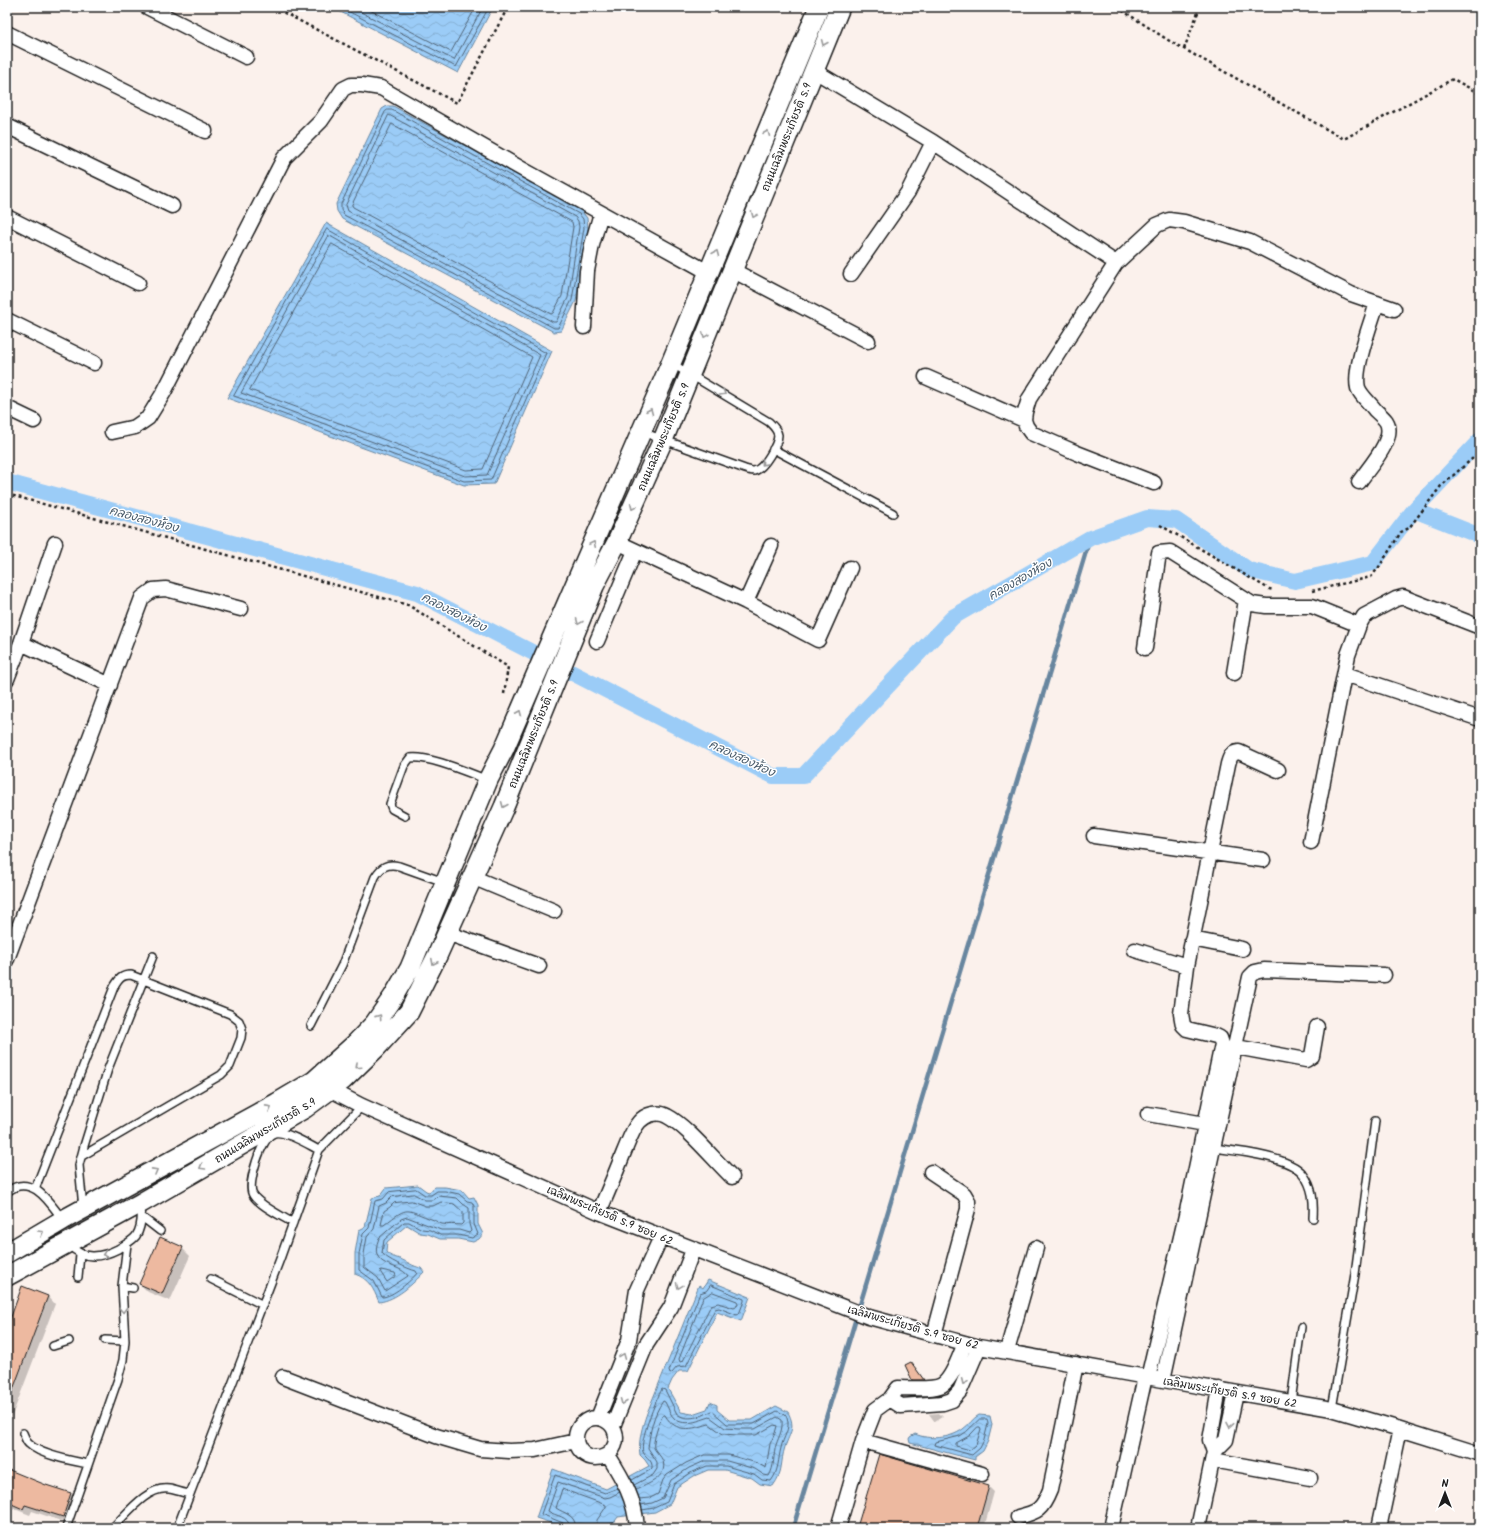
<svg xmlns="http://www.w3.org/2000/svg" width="1487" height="1535" viewBox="0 0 1487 1535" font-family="Kalam,'Playpen Sans Thai',sans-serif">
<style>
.water{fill:url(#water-waves);stroke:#68869f}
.shadow{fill:#0003}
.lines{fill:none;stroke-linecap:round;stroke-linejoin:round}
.shore{stroke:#4f6274;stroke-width:1}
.stream{stroke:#68869f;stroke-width:4.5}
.canal{stroke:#9bccf7;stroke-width:16}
.building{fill:#edb9a0;stroke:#1c1c1c}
.service-casing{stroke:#1c1c1c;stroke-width:10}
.minor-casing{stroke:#1c1c1c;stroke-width:17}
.secondary-casing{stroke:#1c1c1c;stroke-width:22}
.path{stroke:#1c1c1c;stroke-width:2.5;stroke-dasharray:3 3;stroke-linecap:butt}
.service{stroke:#fff;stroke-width:7}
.minor{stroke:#fff;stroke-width:14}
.secondary{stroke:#fff;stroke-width:19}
.oneway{stroke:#999}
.labels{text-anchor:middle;stroke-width:3;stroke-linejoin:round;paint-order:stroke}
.street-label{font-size:11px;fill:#1c1c1c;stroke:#fff}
.water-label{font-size:12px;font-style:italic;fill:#485a69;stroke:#fff}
</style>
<defs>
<pattern id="water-waves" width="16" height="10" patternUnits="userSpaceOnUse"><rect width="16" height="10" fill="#9bccf7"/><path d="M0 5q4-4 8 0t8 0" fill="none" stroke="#85afd3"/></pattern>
</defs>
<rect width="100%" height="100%" fill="#fbf1ec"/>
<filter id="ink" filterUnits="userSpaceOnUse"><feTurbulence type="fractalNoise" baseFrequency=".025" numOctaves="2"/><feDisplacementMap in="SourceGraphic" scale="8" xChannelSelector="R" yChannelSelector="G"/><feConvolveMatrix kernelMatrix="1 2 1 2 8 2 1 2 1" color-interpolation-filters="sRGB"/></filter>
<g filter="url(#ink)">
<path class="water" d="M331,7h162l-35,66z
M387,106h6l188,104 6,8 1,10 -12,73 -15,30 -7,1 -212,-113 -5,-8 -1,-7 46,-95z
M326,223l226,128 -58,133 -30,1 -237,-87z
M418,1185l8,6 3,1 6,-5h10l17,3 7,8 5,-1 4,8v19l5,10 -4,5 -6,3 -15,-3h-18l-12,-5 -8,-1 -13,-8 -20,17 -1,10c5,5 8,5 14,7 8,3 12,7 21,9l3,4c-11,12 -28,28 -45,30 -6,-14 -10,-23 -24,-28v-21l4,-23 6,-3 7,-29 8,-2 6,-8z
M708,1280l42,17 -9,24 -24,-9 -29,59h-9l-7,9 -4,9 13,23 11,2 15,-5 3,-7 7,3v5l12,10h23l24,-14 12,6c8,16 2,20 -3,35 -5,15 -1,24 -12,39l-13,-2 -8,-6 -27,-8h-17l-14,6 -17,11 -7,17 -15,8 -37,5 -8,11h-44l-30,-10 17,-49 53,20 43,-23 -4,-6 -5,-5c-2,-14 2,-28 7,-42l52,-128 4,3z
M979,1415l11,1 2,9 -4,16 -5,10 -8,6v3l-65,-17 -1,-4 1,-2 5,-3c14,6 35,5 48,-5 6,-4 10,-11 16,-14z"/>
<path class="shadow" d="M182,1248l8,8 -20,45 -22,-9 -8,-8z
M23,1287l25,9 7,8 -48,125v-98z
M911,1363l5,5 11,16h-9l-5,-5z
M939,1413l4,4 -8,5 -6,-8z
M880,1455l109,32 5,5 -10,36h-121l-4,-4z
M7,1470l39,16 25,8 7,7 -8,23 -38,-13 -2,4 -23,-9z"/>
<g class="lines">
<path class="shore" d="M340,7l116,60 33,-60
M351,7l103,53 29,-53
M364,7l87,45 25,-45
M388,110h4l187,104 4,5 1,9 -12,72 -14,28h-4l-210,-113 -3,-5v-6l44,-92z
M389,115l186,102 3,4 1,6 -11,71 -12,24h-3l-205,-111 -2,-6z
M392,124l180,98 1,5 -11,69 -9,17 -2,1 -198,-107 -1,-2z
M327,229l219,124 -55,127 -27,1 -230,-85z
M330,236l210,119 -53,120 -22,1 -224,-83 87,-156z
M332,244l200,113 -49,112 -17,1 -216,-80z
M416,1189l9,6h6l6,-4h8l14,3 8,7 5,1 2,4v18l4,10 -6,4 -14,-3h-18l-10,-5 -8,-1 -13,-7h-5l-20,18 -2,13c4,6 26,16 34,18l1,2c-6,8 -25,24 -35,24l-8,-16 -15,-11v-16l4,-20 6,-6 6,-27 8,-2 6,-7z
M414,1194l11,6h7l7,-4 18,2 6,6 6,4v16l2,7 -2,2 -10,-3h-18l-34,-13 -6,2 -22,19c-12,31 20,24 29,38l-23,15 -7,-13 -14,-11v-13l3,-17 7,-8 5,-23 7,-3 6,-6z
M412,1201l13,5h8l8,-4 13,2 9,8v11l-2,2c-6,-1 -13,0 -19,-1 -3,-1 -6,-3 -8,-4 -29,-10 -24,-16 -50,5h-3l3,-14 6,-4 4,-4z
M381,1270l14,3 1,3 -9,6 -6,-9z
M711,1285l33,14v2l-5,13 -2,1 -18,-7 -4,1 -29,57 -9,1 -5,6 -2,1 -1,-3 31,-78 6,-2z
M713,1292l24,9 1,2 -2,4 -2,1 -16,-5 -7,2 -28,56 -3,1 -1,-3 24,-61z
M980,1419h7l1,5 -4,16 -4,8 -8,7 -37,-10 1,-3 24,-6 6,-4z
M978,1427h2l1,2 -5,16 -6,5 -14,-4v-3l13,-7z
M632,1480l18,-10 2,-2c1,-8 -6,-10 -9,-16 -4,-12 13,-52 19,-63l3,1 12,24c10,8 25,2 35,-3l15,13h27l23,-13c4,2 8,2 10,7 4,11 -4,19 -6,30 -3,11 -2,23 -10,33l-9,-1 -8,-6 -28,-8h-19l-15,6 -18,12 -7,18 -13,6 -12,2
M634,1485l19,-10 4,-6v-7l-9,-14c2,-16 5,-33 15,-47l2,1c3,5 5,13 10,17 10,8 25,1 35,-2l15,11 13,1h17l22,-12 5,3c1,10 -3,16 -6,25 -3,10 -1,21 -7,31l-5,-1 -9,-6 -28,-8h-22l-16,7 -18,12 -8,18 -11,5 -11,2
M636,1490c11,-6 32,-12 27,-29 -2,-5 -7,-9 -9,-13 -2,-6 6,-28 9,-33h2c11,19 27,14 44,9l14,10 14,1h19l18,-10 3,1 -2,7 -5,11 -4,24 -9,-5 -28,-8h-25l-18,8 -19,12 -4,5 -5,14 -8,4 -11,1
M565,1528l-2,-5 -22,-9 14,-39 50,18 13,-5
M570,1528c-1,-13 -14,-11 -22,-17l10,-29 47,16 5,-1 10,-5
M576,1528c-1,-14 -11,-14 -20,-20l6,-19 44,16v2l-9,13 -1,8"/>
<path class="stream" d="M793,1528l297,-990"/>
<path class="canal" d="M7,482l410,111 356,183h30l150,-159 137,-79 57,-20 29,2 73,50 46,11 78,-18 41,-53 66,-70
M1414,510l66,26"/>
</g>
<path class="building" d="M160,1237l23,10 -21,47 -23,-10z
M22,1286l26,10 -40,107 -1,-75z
M911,1362l13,18h-12l-7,-15z
M879,1454l110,32 -12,42h-107l-12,-4z
M7,1469l39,16 25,8 -8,24 -38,-12 -2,4 -16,-7z"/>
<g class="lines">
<g class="service-casing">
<path id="service" d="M642,432l103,37c3,1 7,2 9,2 10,-2 24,-27 24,-36 -1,-6 -6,-10 -9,-13l-98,-59
M773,449l120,64
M405,816l-13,-7 -2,-5 14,-38 6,-8c18,-3 59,15 78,22
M311,1026l31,-61 33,-88c6,-10 12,-14 24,-11l45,16
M1214,1148c22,3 75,8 89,26 10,13 11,28 10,44
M35,1189l79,-202c5,-8 7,-12 17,-12l99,39 9,7 3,8 -1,9 -11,28 -9,9 -139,81
M7,1192c24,-20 43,11 56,28
M83,1208l-4,-43 5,-19 24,-77 45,-113
M142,1217l18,14
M293,1223c-11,-7 -33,-17 -40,-28 -7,-10 9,-59 21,-62 11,-3 35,12 45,17
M69,1245c15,15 31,13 49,4 6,-4 13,-7 18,-13 6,-9 6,-20 5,-31
M78,1277l2,-23
M211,1279l52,26
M122,1286l11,2
M105,1340l20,1
M53,1346l16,-5
M1291,1402l10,-75
M1332,1409l23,-135 20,-153
M23,1433c2,4 3,9 6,11 11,11 44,17 59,20
M66,1528l52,-149 5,-19 2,-19 -3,-55 5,-42
M112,1528c15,-14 35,-42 57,-39 7,1 14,4 21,5
M177,1528l103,-269 39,-109 43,-44"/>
</g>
<g class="minor-casing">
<path id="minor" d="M147,7l99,50
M7,33l198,98
M813,70l120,72 183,121
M7,126l165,80
M7,217l131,66
M732,270l136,71
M851,274l57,-82 25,-50
M7,320l87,43
M584,327l3,-56 5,-26 9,-32
M926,377l98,43
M7,408l27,13
M112,432l23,-5 13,-9 16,-26 120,-234 37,-37 22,-32 8,-4h11l19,3 141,81 186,103
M1359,482c10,-15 38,-44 27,-61 -3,-4 -8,-8 -11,-11 -5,-7 -14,-14 -17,-22 -5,-19 13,-65 19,-85
M1154,483l-77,-30 -46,-20 -5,-7 -2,-6 1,-8 4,-13 87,-136 41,-38 12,-5 15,2 66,20 101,52 43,15
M617,542l129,60 72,38 32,-72
M746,602l25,-56
M597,641l38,-90
M21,643l89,42
M1145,648l14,-95 11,-1 82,52 14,2h46l47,19
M1234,673l12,-73
M1345,674l135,45
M7,679l14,-36 34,-100
M1094,836l169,24
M1311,842l37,-187 11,-30 5,-9 32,-17 7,-2 77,30
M472,877l82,34
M447,933l92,33
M1192,939l50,10
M1135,950l52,16
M7,959l135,-361 11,-8 13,-1 75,20
M1236,1047l70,13 6,-4 5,-29
M331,1090l31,16 237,106 270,105 110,30 184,33 169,29 68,20 80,25
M1148,1114l57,10
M931,1172l33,22 4,7v8l-34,126
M599,1212c9,-20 17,-40 25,-60 4,-9 8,-22 15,-30 7,-8 19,-11 28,-6 21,11 47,44 65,61
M1007,1351l29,-103
M283,1377l153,59 44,13 29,2 26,-1 41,-9
M1148,1378l39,-167 35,-167 -2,-6 -4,-2 -29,-7 -4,-4 -2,-11 6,-48 41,-202c2,-7 3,-11 11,-12l39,18
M1163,1380l87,-403 5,-5 9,-2 120,5
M890,1399l11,7 42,-3 9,-3 8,-9 19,-44
M576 1438a20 20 0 1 1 40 0a20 20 0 1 1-40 0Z
M598,1418l31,-78 8,-50 24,-53
M613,1426l33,-81 25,-38 22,-57
M863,1441l119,33
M1214,1452l12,-12 10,-47
M608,1455c15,24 27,44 29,73
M1213,1460l97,18
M1018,1517c20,-5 24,-7 32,-27l26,-126
M838,1528l25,-87 12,-31 15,-11 8,-11c11,0 36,2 44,-3 11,-7 18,-30 23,-42
M1111,1528l34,-151
M1198,1528l16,-76 -4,-12 9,-51
M1379,1528l21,-99"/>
</g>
<g class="secondary-casing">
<path id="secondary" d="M7,1253l56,-33 214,-117 37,-22 40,-36 21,-22 18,-26 17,-29 78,-188 16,-31 167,-386 148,-356
M7,1276l134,-73 164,-95 38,-28 32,-31 34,-37 28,-56 67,-149 90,-221 23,-44 46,-102 177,-433"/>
</g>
<path class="path" d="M273,7l184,96 51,-96
M1117,7l51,33 176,99 109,-60 27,15
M1184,49l16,-42
M7,494l401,111 100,62 -4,27
M1160,525l109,64 5,1
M1312,591l59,-14 8,-10 22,-35 8,-4 32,-42 39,-34"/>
<use href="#service" class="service"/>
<use href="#minor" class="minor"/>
<use href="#secondary" class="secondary"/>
</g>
<defs><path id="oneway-chevron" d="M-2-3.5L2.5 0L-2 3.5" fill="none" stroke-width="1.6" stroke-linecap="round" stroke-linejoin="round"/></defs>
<g class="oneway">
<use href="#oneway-chevron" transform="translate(824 43) rotate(113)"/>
<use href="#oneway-chevron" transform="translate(767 133) rotate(-67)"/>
<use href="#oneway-chevron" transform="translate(754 215) rotate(112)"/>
<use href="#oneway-chevron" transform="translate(716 253) rotate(-67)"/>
<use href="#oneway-chevron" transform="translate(705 335) rotate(112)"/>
<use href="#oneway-chevron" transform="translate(723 393) rotate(31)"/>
<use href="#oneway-chevron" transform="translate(650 411) rotate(-67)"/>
<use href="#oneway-chevron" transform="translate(764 463) rotate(132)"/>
<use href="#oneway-chevron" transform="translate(633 507) rotate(114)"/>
<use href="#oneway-chevron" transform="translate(593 544) rotate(-65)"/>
<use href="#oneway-chevron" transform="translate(579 622) rotate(112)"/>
<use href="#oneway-chevron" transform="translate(519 713) rotate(-67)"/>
<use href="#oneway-chevron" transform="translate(504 805) rotate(113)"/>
<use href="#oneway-chevron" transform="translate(434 962) rotate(117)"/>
<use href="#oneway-chevron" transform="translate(379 1017) rotate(-55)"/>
<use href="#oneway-chevron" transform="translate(358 1066) rotate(137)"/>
<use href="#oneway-chevron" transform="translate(269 1108) rotate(-29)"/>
<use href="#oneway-chevron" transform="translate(202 1167) rotate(150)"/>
<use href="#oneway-chevron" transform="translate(155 1171) rotate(-29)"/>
<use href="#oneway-chevron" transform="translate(41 1233) rotate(-30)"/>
<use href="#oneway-chevron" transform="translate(105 1254) rotate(165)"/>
<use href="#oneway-chevron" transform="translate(679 1286) rotate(111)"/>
<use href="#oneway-chevron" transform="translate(123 1310) rotate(87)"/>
<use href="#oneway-chevron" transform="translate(623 1356) rotate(-68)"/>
<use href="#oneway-chevron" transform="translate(964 1382) rotate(114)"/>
<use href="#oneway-chevron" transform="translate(623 1402) rotate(112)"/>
<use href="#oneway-chevron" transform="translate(1230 1425) rotate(101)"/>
</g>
</g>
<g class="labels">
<g class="street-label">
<text transform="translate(786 137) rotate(-68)" y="4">ถนนเฉลิมพระเกียรติ ร.9</text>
<text transform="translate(663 437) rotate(-67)" y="4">ถนนเฉลิมพระเกียรติ ร.9</text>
<text transform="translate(533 734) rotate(-68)" y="4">ถนนเฉลิมพระเกียรติ ร.9</text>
<text transform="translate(265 1130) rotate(-31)" y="4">ถนนเฉลิมพระเกียรติ ร.9</text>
<text transform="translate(610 1215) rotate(23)" y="4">เฉลิมพระเกียรติ ร.9 ซอย 62</text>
<text transform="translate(913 1327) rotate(16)" y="4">เฉลิมพระเกียรติ ร.9 ซอย 62</text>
<text transform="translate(1230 1392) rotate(10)" y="4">เฉลิมพระเกียรติ ร.9 ซอย 62</text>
</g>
<g class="water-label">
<text transform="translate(144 519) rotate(15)" y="4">คลองสองห้อง</text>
<text transform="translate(1020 579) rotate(-30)" y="4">คลองสองห้อง</text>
<text transform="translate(454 612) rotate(27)" y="4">คลองสองห้อง</text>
<text transform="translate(742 758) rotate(25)" y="4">คลองสองห้อง</text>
</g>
</g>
<rect width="1487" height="1535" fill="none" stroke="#fff" stroke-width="24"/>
<rect x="12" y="12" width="1463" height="1511" fill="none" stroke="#1c1c1c" stroke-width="1.5" filter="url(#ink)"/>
<g transform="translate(1445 1493)" stroke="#ffffff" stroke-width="3" paint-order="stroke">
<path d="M0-3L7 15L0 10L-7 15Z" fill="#1c1c1c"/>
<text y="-6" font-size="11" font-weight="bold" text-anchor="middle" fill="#1c1c1c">N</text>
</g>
</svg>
